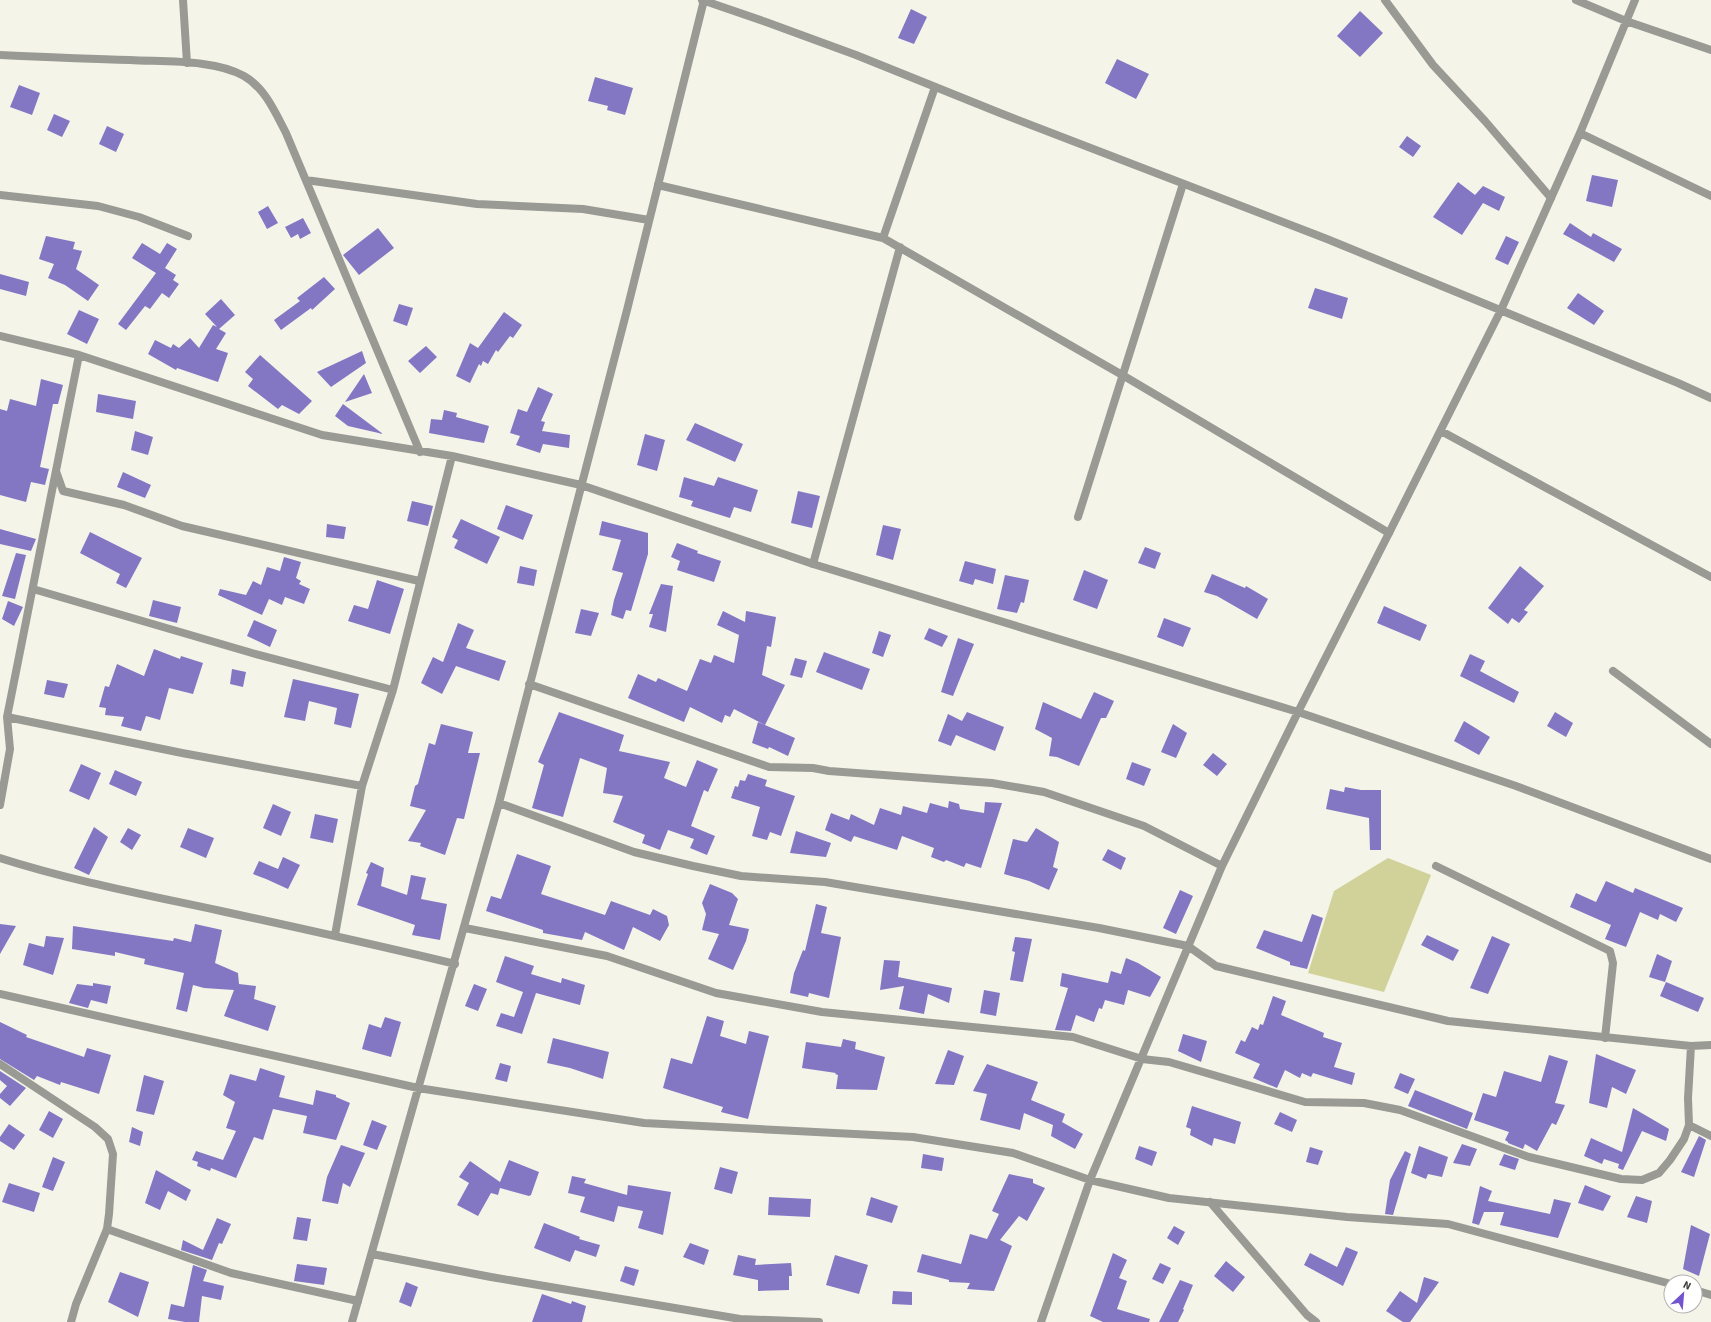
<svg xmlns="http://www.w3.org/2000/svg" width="1711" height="1322" viewBox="0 0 1711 1322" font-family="'Source Sans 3',sans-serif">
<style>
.green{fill:#d1d29a}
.building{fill:#8377c4}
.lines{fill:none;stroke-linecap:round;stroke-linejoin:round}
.lane{stroke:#9a9a95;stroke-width:8}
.street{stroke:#9a9a95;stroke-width:8}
</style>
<rect width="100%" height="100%" fill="#f4f4e8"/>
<path class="green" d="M1388,858l43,17 -47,117 -76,-19 26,-82z"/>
<path class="building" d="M911,9l16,8 -13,27 -16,-6z
M1360,11l23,22 -23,24 -23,-21z
M1117,59l32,15 -13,25 -31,-16z
M595,77l38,11 -8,27 -18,-5 1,-4 -20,-5z
M19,85l21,8 -8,22 -22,-8z
M54,114l16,7 -8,16 -15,-7z
M107,126l17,8 -8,18 -17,-8z
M1407,136l14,10 -8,11 -14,-10z
M1592,175l26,5 -6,27 -26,-6z
M1458,182l17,13 8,-9 22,11 -6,14 -16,-8 -21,32 -29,-18z
M268,206l10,17 -11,6 -9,-17z
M303,218l8,15 -11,6 -2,-5 -7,4 -6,-11z
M1570,223l21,14 2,-4 29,16 -8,13 -51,-28z
M378,228l16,20 -35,27 -16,-20z
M46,236l29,6 -2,7 9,2 -6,18 23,16 -11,16 -23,-16 -17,-7 6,-14 -15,-5z
M1506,236l13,6 -11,23 -13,-6z
M142,243l18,11 7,-11 10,6 -12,19 11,7 -3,5 6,4 -10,14 -7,-5 -12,16 -5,-3 -19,24 -8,-6 38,-51 -24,-15z
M0,274l29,8 -3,14 -26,-7z
M324,277l11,12 -23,21 -1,-2 -30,22 -7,-10 26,-19 -3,-3z
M1315,288l33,10 -6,21 -34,-11z
M1578,293l26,18 -10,14 -27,-17z
M221,299l14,16 -16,14 7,4 -10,16 12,4 -10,29 -41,-14 -1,2 -28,-16 7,-14 16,8 2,-4 6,4 11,-10 9,10 14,-23 4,2 -12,-13z
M399,304l14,4 -6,18 -14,-5z
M79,310l20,9 -12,25 -20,-10z
M504,312l18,13 -9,13 -3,-2 -12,16 -2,-2 -8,14 -5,-3 -2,5 -2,-2 -9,19 -14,-7 14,-33 8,5z
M426,346l11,11 -17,16 -12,-12z
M362,351l4,12 -35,24 -14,-15z
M260,355l52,46 -13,13 -17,-9 -4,4 -30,-23 5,-7 -8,-7z
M364,374l8,19 -27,9z
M41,379l22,6 -5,19h-5l-13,63 9,2 -4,16 -14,-3 -5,20 -26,-7v-86l7,2 3,-12 26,7z
M538,387l15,7 -12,27 4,1 -3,9 28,4 -1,13 -26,-4 -3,9 -24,-8 4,-9 -10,-3 8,-24 9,3z
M98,394l38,7 -3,18 -37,-7z
M343,404l40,30 -35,-8 -13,-10z
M444,410l13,3 -1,4 33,9 -5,17 -55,-10 2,-14 11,1z
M695,423l48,21 -8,18 -49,-22z
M135,431l18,6 -5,18 -17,-5z
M645,434l20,6 -8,31 -20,-6z
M123,472l28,13 -6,13 -28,-11z
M684,477l30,9 4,-9 40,13 -7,22 -17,-5 -4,11 -39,-12 2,-5 -14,-4z
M798,491l22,5 -8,32 -21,-5z
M412,501l21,5 -5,20 -21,-5z
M506,505l27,10 -10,25 -26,-11z
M461,519l39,18 -13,27 -33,-16 4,-8 -6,-3z
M602,521l46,12v21l-17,57 -5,-1 -3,9 -12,-4 3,-15 9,-27 -11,-3 9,-30 -22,-5z
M327,524l19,3 -2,12 -18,-2z
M883,525l18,4 -8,31 -17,-5z
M0,529l36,10 -5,12 -31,-7z
M90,532l52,26 -16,30 -10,-5 4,-9 -40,-21z
M677,543l21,8 -1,2 24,8 -7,21 -37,-12 3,-9 -9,-4z
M1145,547l16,6 -6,16 -17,-6z
M16,553l10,2 -11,44 -13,-3z
M284,557l17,5 -5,16 5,3 -2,3 11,5 -6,15 -19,-7 -3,8 -13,-6 -7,16 -44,-20 2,-6 26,6 7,-14 8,4 6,-18 13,4z
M965,561l31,8 -3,15 -18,-5 -2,6 -14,-4z
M520,566l17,4 -3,16 -17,-3z
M1520,566l24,20 -20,24 4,2 -9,11 -7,-5 -4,6 -20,-16z
M1084,570l24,10 -11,29 -24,-9z
M1212,574l33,14 1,-2 22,13 -11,20 -40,-23 -13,-4z
M1005,575l24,5 -5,23 -3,-1 -4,11 -20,-4z
M377,580l27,9 -14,45 -42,-13 6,-16 14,4z
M661,584l12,2 -7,46 -17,-5 4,-13h-4z
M153,600l28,7 -4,16 -28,-7z
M8,601l15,6 -9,19 -12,-7z
M1384,606l43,19 -7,16 -43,-18z
M581,609l18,4 -8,23 -16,-3z
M723,611l22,11 1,-11 30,6 -5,30 -4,-1 -5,29 23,10 -20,40 -31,-16 -4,8 -5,-2 -3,8 -32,-16 -6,15 -56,-24 10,-24 18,8 2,-4 29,13 13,-32 11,4 3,-8 20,8 5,-28 -22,-10z
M1164,618l27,10 -8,19 -26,-10z
M254,620l23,10 -7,17 -23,-11z
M458,623l16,7 -8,18 40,13 -7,20 -43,-15 -14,28 -21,-11 12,-26 10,5z
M929,628l19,8 -6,11 -18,-8z
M879,631l12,4 -8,22 -11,-4z
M958,638l16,6 -21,52 -12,-4z
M154,649l26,10 1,-3 22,7 -10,31 -24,-6 -9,32 -14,-4 -5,15 -20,-5 3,-9 -19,-2 1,-7 -7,-1 6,-21 4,1 8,-23 27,12z
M824,652l46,17 -8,21 -46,-18z
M1470,654l15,7 -5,10 39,21 -5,11 -54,-27z
M795,658l12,3 -5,17 -12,-3z
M232,669l14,3 -3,15 -13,-3z
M293,679l66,15 -8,34 -17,-4 3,-16 -28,-7 -4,20 -21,-4z
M47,680l21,4 -4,14 -20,-4z
M1094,692l20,9 -8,17h-5l-22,48 -22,-9 -8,-1 3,-18 -17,-9 8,-27 38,17z
M559,712l65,23 -5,16 51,11 -6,16 22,9 11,-27 21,9 -10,23 -4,-2 -13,36 24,10 -8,19 -17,-7 4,-9 -26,-9 -8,20 -18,-7 3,-8 -32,-13 10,-26 -20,-3 4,-25 -27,-10 -17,59 -31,-9 12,-43 -6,-3z
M967,712l37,15 -9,24 -39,-16 -5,11 -13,-5 10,-27 14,7z
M1555,712l18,11 -7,14 -19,-11z
M1464,721l26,16 -11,18 -25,-14z
M758,722l37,16 -7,18 -19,-9 -1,2 -16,-6z
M441,724l32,8 -5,21h12l-16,66 -7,-1 -12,37 -25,-9 1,-3 -13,-2 18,-31 -16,-4 5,-20 3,-2 11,-41 6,2z
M1173,724l14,9 -11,25 -15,-6z
M1213,753l14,11 -10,12 -14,-11z
M1132,762l19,7 -7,17 -18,-7z
M81,764l20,9 -12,27 -20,-9z
M115,770l27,12 -6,14 -27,-12z
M748,774l19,6 -2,6 30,10 -14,40 -11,-4 -3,8 -15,-4 8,-29 -29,-9 4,-12 3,1 2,-7 5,1z
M1345,787l16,3h20v60h-11l-1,-32 -43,-9 4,-20 14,3z
M949,801l10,3 1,5 24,4 1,-11 17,1 -21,65 -15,-5 -2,4 -18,-7 -2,2 -13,-5 3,-9 -32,-12 -5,14 -43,-14 -3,6 -26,-12 6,-17 18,7 2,-6 23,11 6,-17 21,7 2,-9 24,7 3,-10 18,5z
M273,804l18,8 -10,24 -18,-8z
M315,814l23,5 -5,24 -23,-5z
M94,827l14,10 -19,38 -15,-7z
M128,828l13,7 -9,15 -12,-8z
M188,828l26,10 -8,20 -26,-11z
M1036,828l23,14 -6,25 5,2 -9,21 -20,-9 -25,-7 9,-35 14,3z
M796,831l35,12 -5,14 -36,-4z
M1108,849l18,9 -5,12 -19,-10z
M517,854l34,12 -10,28 64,21 6,-14 39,14 3,-6 14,7 2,9 -9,16 -27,-14 -9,23 -39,-18 -3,8 -39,-7v-3l-57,-19 5,-15 10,3z
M283,857l17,8 -12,24 -22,-10 -13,-5 6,-13 19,8z
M371,862l13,6 -3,18 26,9 4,-20 15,3 -5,21 26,5 -7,36 -28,-5 3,-10 -58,-20 11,-31 -2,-1z
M1606,881l27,12 2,-5 48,20 -7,14 -16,-8 -2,6 -18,-8 -14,35 -21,-8 6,-14 -41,-18 6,-14 20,9z
M710,884l22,9 6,6 -9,26 20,4 -3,12 -13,29 -25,-11 11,-25 -17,-4 4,-16 -4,-11z
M1180,890l13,6 -17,38 -13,-6z
M816,904l11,3 -6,26 20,4 -12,61 -20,-5 -1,4 -18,-4 4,-20 9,-23 2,1z
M1312,914l11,4 -16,51 -17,-4v-3l-34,-14 8,-18 38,12z
M0,924l16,2 -16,28z
M195,924l27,6 -7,33 23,10 1,11 17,2 -2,13 22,7 -8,25 -44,-15 10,-26 -30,-2 -11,-3 -6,27 -11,-3 8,-36 -40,-9 1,-5 -30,-7v4l-43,-7 1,-23 100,15 1,-3 17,4z
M1427,935l32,15 -6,11 -32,-16z
M46,936l18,2 -11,37 -30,-10 6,-22 15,4z
M1492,936l18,8 -22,50 -18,-6z
M1015,937l17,2 -9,43 -13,-2 5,-28 -3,-1z
M1657,954l15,7 -7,21 -16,-5z
M505,956l29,10 -3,8 30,9 1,-5 23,7 -5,20 -44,-12 -14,41 -26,-8 5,-13 13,4 9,-25 -27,-10z
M1126,958l12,5 23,14 -11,20 -22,-7 -4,15 -19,-5 -3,9 -3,-1 -5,14 -18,-7 -5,16 -16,-1 13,-42 -8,-2 2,-13 46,10 3,-12 10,3z
M884,960l16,1 -2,16 54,11 -3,15 -21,-9 -4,20 -25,-5 5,-23 -24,4z
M1666,982l38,16 -6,14 -38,-16z
M93,983l18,3 -4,18 -16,-4 -3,8 -19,-5 8,-19 16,2z
M474,984l13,5 -9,22 -13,-5z
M984,990l16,3 -4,23 -16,-3z
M1273,996l13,5 -5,14 43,18 -1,4 19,6 -8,24 21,6 -3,12 -39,-12 -2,4 -9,-4 -2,5 -15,-8 -8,18 -24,-10 7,-14 -25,-11 6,-13 4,2 7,-15 6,3 2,-6 3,1z
M707,1016l17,5 -4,15 26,8 3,-13 20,5 -21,83 -27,-7 2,-5 -60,-19 8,-30 21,6z
M385,1017l16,5 -10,35 -29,-8 7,-25 12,4z
M0,1022l27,13 -1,2 58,20 3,-9 24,7 -12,39 -38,-12 -1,3 -23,-9 -3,4 -34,-21z
M1183,1034l24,7 -6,21 -23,-11z
M553,1038l56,14 -6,27 -33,-11 -23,-5z
M843,1039l13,3 -1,7 30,8 -8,33 -41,-1 2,-14 -3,-1 1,-1 -34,-5 4,-26 35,5z
M948,1050l16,6 -10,29 -19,-1z
M1596,1054l40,16 -10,24 -14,-7 -5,21 -18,-5z
M1549,1055l19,6 -13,42 10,2 -9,20 -4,-2 -15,28 -12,-7 -2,5 -15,-6v-1l-3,-2 4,-8 -35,-12 9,-27 13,4 8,-26 37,11z
M500,1063l11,3 -4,16 -12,-3z
M987,1064l51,18 -7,18 34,14 -3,8 21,12 -8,15 -24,-13 2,-11 -29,-12 -4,17 -40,-10 7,-26 -14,-3z
M260,1068l25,8 -6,21 34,8 3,-15 20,5v2l14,6 -14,37 -33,-7 4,-17 -34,-7 -10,31 -9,-3 -18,41 -25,-10 -1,3 -13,-5 1,-4 -6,-2 4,-9 27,9 13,-29 -10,-3 9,-26 -12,-7 7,-21 26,7z
M0,1071l26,17 -16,18 -10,-8v-4l7,-8 -7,-6z
M1400,1073l15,6 -7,15 -14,-6z
M144,1075l20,6 -10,34 -18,-4z
M1415,1090l58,23 -6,16 -59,-23z
M1192,1106l49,16 -6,22 -21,-6 -2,8 -22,-11 1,-6 -5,-2z
M1633,1108l36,21 -3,12 -24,-10 -19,39 -5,-2 1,-4 -15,-5 -2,5 -18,-8 7,-18 31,14z
M49,1111l14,8 -10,19 -14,-8z
M1280,1112l17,8 -5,12 -18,-8z
M372,1120l15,6 -10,24 -14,-5z
M9,1124l16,11 -11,15 -14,-9v-4z
M132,1127l11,5 -3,14 -11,-4z
M1699,1136l7,4 -12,37 -13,-5z
M1462,1144l15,5 -7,17 -17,-3z
M341,1145l24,8 -15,34 -7,-4 -5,21 -16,-3 5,-24z
M1139,1146l18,6 -5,14 -17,-7z
M1419,1146l29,11 -6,20 -14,-3 -2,5 -15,-6z
M1310,1147l13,4 -5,14 -12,-3z
M1405,1151l6,3 -18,61 -8,-1 5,-34z
M923,1154l21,4 -2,13 -21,-3z
M1504,1154l15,5 -4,11 -16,-5z
M53,1157l12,5 -12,29 -11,-4z
M509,1160l30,12 -8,23 -2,1 -29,-8 -2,7 -7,-2 -13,23 -21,-11 12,-22 -10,-6 11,-16 30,21z
M720,1167l18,5 -6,22 -18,-5z
M156,1170l35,20 -5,11 -18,-10 -8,19 -15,-7z
M1009,1174l24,5v4l12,5 -18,33 -8,-5 -19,24 12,6 -18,45 -27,-2 3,-6 -21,-1v-2l-32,-8 5,-18 39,10 9,-30 17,5 12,-25 -7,-3z
M572,1176l14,3 -2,4 43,12 1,-10 43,7 -8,43 -25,-7 5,-17 -25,-5 -4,16 -34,-10 5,-15 -17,-4z
M9,1183l31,10 -6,19 -32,-10z
M1585,1185l26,11 -8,15 -25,-8z
M1480,1186l12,5 -4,10 62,13 4,-15 17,4 -13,35 -58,-13 4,-13h-20l-5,13 -7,-2z
M1636,1196l16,5 -5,22 -20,-6z
M769,1197l42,2 -1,18 -42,-2z
M871,1197l27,9 -6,17 -26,-8z
M297,1217l14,2 -4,22 -14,-2z
M217,1218l14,6 -9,20 -3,-1 -7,17 -31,-10 2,-10 20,10z
M544,1223l36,14 -1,2 21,6 -4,12 -21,-7 -5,12 -36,-14z
M1691,1225l19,9 -11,42 -16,-7z
M1174,1226l11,6 -7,13 -11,-7z
M690,1243l19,7 -5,15 -21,-8z
M1346,1247l12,5 -15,34 -39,-21 6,-12 27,14z
M1113,1253l14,7 -8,18 8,3 -10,28 33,10 -1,3h-46l-13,-6z
M738,1255l18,4 -1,6 36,-2 1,13h-3v14l-31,1v-11l-25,-5z
M835,1255l33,10 -9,29 -33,-9z
M1226,1261l19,16 -12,15 -19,-16z
M1160,1263l11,5 -8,16 -11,-5z
M297,1264l30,4 -3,17 -30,-4z
M193,1265l14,5 -4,11 21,5 -3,14 -19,-4 -3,26h-14l-17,-3 3,-15 13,3z
M625,1266l14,4 -5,16 -14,-5z
M120,1272l29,10 -11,35 -30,-15z
M1424,1277l15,5 -29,40h-7l-17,-11 14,-20 17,12z
M1180,1280l13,5 -10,24 1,1 -6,12h-19z
M406,1282l12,5 -7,20 -12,-5z
M893,1291l19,1v13l-20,-1z
M542,1294l29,10 1,-3 14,5 -4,16h-50z"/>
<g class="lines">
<path class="lane" d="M1385,0l48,65 52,56 66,77
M658,185l225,53 241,138 265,157
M883,238l52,-151
M1078,517l105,-333
M813,564l87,-317
M1613,671l98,73
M1436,866l174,85 3,12 -8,75
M0,1064l95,63 13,12 5,15 -4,60 -2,15 -31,75 -5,18
M1210,1202l97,113 9,7
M107,1229l124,44 127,28"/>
<path class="street" d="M183,0l4,63
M702,0l64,22 90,33 144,58 327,126 351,144 33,15
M1576,0l50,21 85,29
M0,55c43,2 87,4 130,5 34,2 84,-1 114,16 21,12 31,36 42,57l134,319
M1580,133l131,63
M306,180l171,24 106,5 66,11
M0,195l98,11 41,11 49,19
M0,336l79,19 243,80 130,21 129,29 232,79 485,148 218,74 195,73
M1441,431l270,146
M56,471l7,20 61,14 58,21 237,55
M33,589l219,64 141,37
M529,684l240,83 44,1 16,3 163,12 52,9 100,34 78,40
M7,717l175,36 180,33
M499,803l135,49 59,14 48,10 84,6 274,46 89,18 28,20 232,55 243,25 20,-1
M0,805l10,-56 -3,-32 72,-362
M0,858c72,23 147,37 221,53 78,17 156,34 234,53
M465,928l142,28 109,37 106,19 251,25 69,22 27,3 136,40 59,1 36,7 129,47 92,22 21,1 17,-7 11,-13 14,-21 5,-14 -1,-27 3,-52
M335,935l27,-149 31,-96 59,-234
M0,994l418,94 226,35 269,14 100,16 77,27 79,18 178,19 101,7 223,60
M1689,1125l22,11
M372,1254l119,23 249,42 79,3
M1695,1290l16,5
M352,1322l147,-519 128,-493 77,-310
M1041,1322l49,-142 132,-314 76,-154 91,-179 112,-223 79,-177 55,-133"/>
</g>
<g transform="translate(1683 1294) rotate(26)"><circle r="19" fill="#ffffff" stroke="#b1b1af"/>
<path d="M0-3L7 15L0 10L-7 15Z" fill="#7154ce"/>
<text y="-6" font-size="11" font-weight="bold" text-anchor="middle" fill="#3c3c38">N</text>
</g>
</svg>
